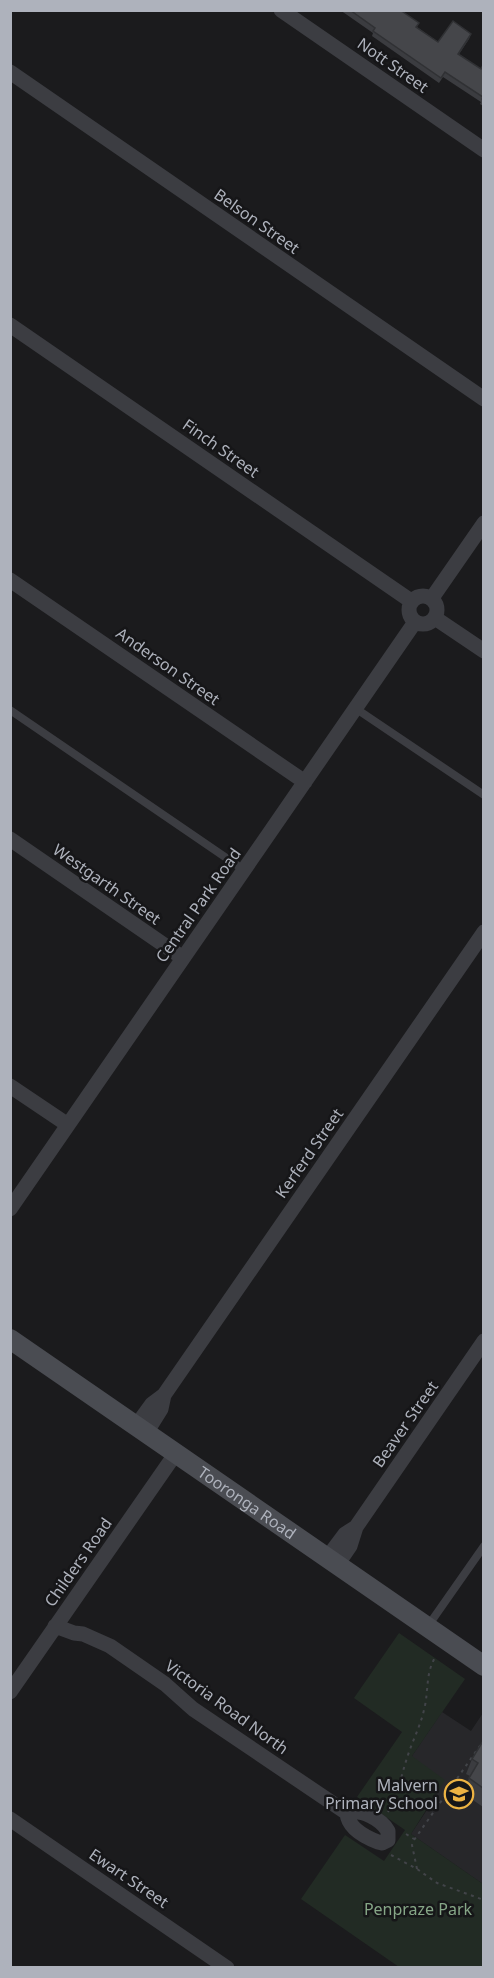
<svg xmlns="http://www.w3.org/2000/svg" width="494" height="1978" viewBox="0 0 494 1978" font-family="'Noto Sans',sans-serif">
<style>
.built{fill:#27272a}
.green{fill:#222b24}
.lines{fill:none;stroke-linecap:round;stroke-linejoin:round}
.path{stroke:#424449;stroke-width:2;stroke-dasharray:3 4.5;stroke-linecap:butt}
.service{stroke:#3c3d42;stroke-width:8}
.minor{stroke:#3c3d42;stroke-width:15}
.secondary{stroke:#4a4c52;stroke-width:20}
.wall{fill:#3b3c40}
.shaded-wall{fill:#303134}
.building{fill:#45464a;stroke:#303134;stroke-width:1.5}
.labels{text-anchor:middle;stroke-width:5;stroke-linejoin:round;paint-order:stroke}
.street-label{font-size:16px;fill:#aeb2bc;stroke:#161618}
.poi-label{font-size:16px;fill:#aeb2bc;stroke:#161618;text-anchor:end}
.park-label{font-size:16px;fill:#86a687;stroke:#161618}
</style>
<rect width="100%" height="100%" fill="#1b1b1d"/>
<path class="built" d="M442,1712l29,19 12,-18v171l-72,-50 16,-24 -15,-54z"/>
<path class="green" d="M399,1633l66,46 -53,77 33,24 -34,54 72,50v83h-84l-98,-68 44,-64 39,26 21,-31 -48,-33 45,-65 -48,-34z"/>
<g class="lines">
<path class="path" d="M388,1812c10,-17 13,-36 19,-54 5,-16 13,-31 17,-48 5,-19 1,-37 12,-54
M406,1834l8,5
M391,1855l26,14 20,14 47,17
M417,1869l-5,-24 2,-5 70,-100"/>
<path class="service" d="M355,708l129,87
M10,710l234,160
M428,1626l56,-80"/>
<path class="minor" d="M281,10l203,140
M10,72l474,327
M10,325l401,276
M10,580l295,202
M409 610a14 14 0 1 1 28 0a14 14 0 1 1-28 0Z
M432,598l52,-75
M435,618l49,33
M10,839l173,119
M10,1086l58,39
M10,1209l405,-587
M136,1426l16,-22 12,-9 320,-463
M146,1433l15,-24 3,-14
M327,1558l18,-24 11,-7
M337,1565l13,-19 6,-19 128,-186
M55,1626l19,7 9,1 27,12 55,38 28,25 154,104c1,15 18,24 31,29l4,1 6,-3v-9c-7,-12 -27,-23 -41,-18
M10,1692l166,-239
M10,1819l217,149"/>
<path class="secondary" id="s1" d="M10,1339l474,327"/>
</g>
<path class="wall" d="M340,10h60l19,13 -2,4 21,15 33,-8 -2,5 -10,15 22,15 2,-4v41l-3,-2 1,-2 -38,-25 -4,6 -67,-47 1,-3z
M483,1741v66l-20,-14 7,-17 -4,-2 6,-15z"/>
<path class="shaded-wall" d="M471,34l-2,5 -13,20 2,-5z"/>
<path class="building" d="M350,10h50l19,13 -3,4 22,15 15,-21 18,13 -13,20 23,15 2,-4v35l-1,-1 1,-2 -38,-25 -4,6 -68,-47 2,-3z
M483,1741v47l-14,-10 9,-15 -6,-4z"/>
<defs>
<g id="school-ring" transform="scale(1.5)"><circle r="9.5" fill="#161618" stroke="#edb343" stroke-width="1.5"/><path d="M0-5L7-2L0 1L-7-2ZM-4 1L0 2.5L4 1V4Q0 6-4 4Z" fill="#edb343"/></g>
</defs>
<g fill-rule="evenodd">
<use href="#school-ring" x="459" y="1794"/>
</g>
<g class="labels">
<g class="street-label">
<text transform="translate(393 65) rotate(35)" y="6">Nott Street</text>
<text transform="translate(257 221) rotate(35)" y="6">Belson Street</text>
<text transform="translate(221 448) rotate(35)" y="6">Finch Street</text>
<text transform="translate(168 666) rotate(35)" y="6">Anderson Street</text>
<text transform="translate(107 884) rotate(35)" y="6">Westgarth Street</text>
<text transform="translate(198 905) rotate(-55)" y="6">Central Park Road</text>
<text transform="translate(309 1153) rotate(-55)" y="6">Kerferd Street</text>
<text transform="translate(405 1424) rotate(-55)" y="6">Beaver Street</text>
<text dy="6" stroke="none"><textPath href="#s1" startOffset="288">Tooronga Road</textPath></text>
<text transform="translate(78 1562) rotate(-55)" y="6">Childers Road</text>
<text transform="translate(227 1707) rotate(36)" y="6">Victoria Road North</text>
<text transform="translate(129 1878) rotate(34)" y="6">Ewart Street</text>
</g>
<g class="poi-label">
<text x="438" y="1791">Malvern<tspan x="438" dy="18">Primary School</tspan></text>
</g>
<g class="park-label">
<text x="418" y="1915">Penpraze Park</text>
</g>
</g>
<rect width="494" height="1978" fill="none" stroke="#aeb2bc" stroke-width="24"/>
</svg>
